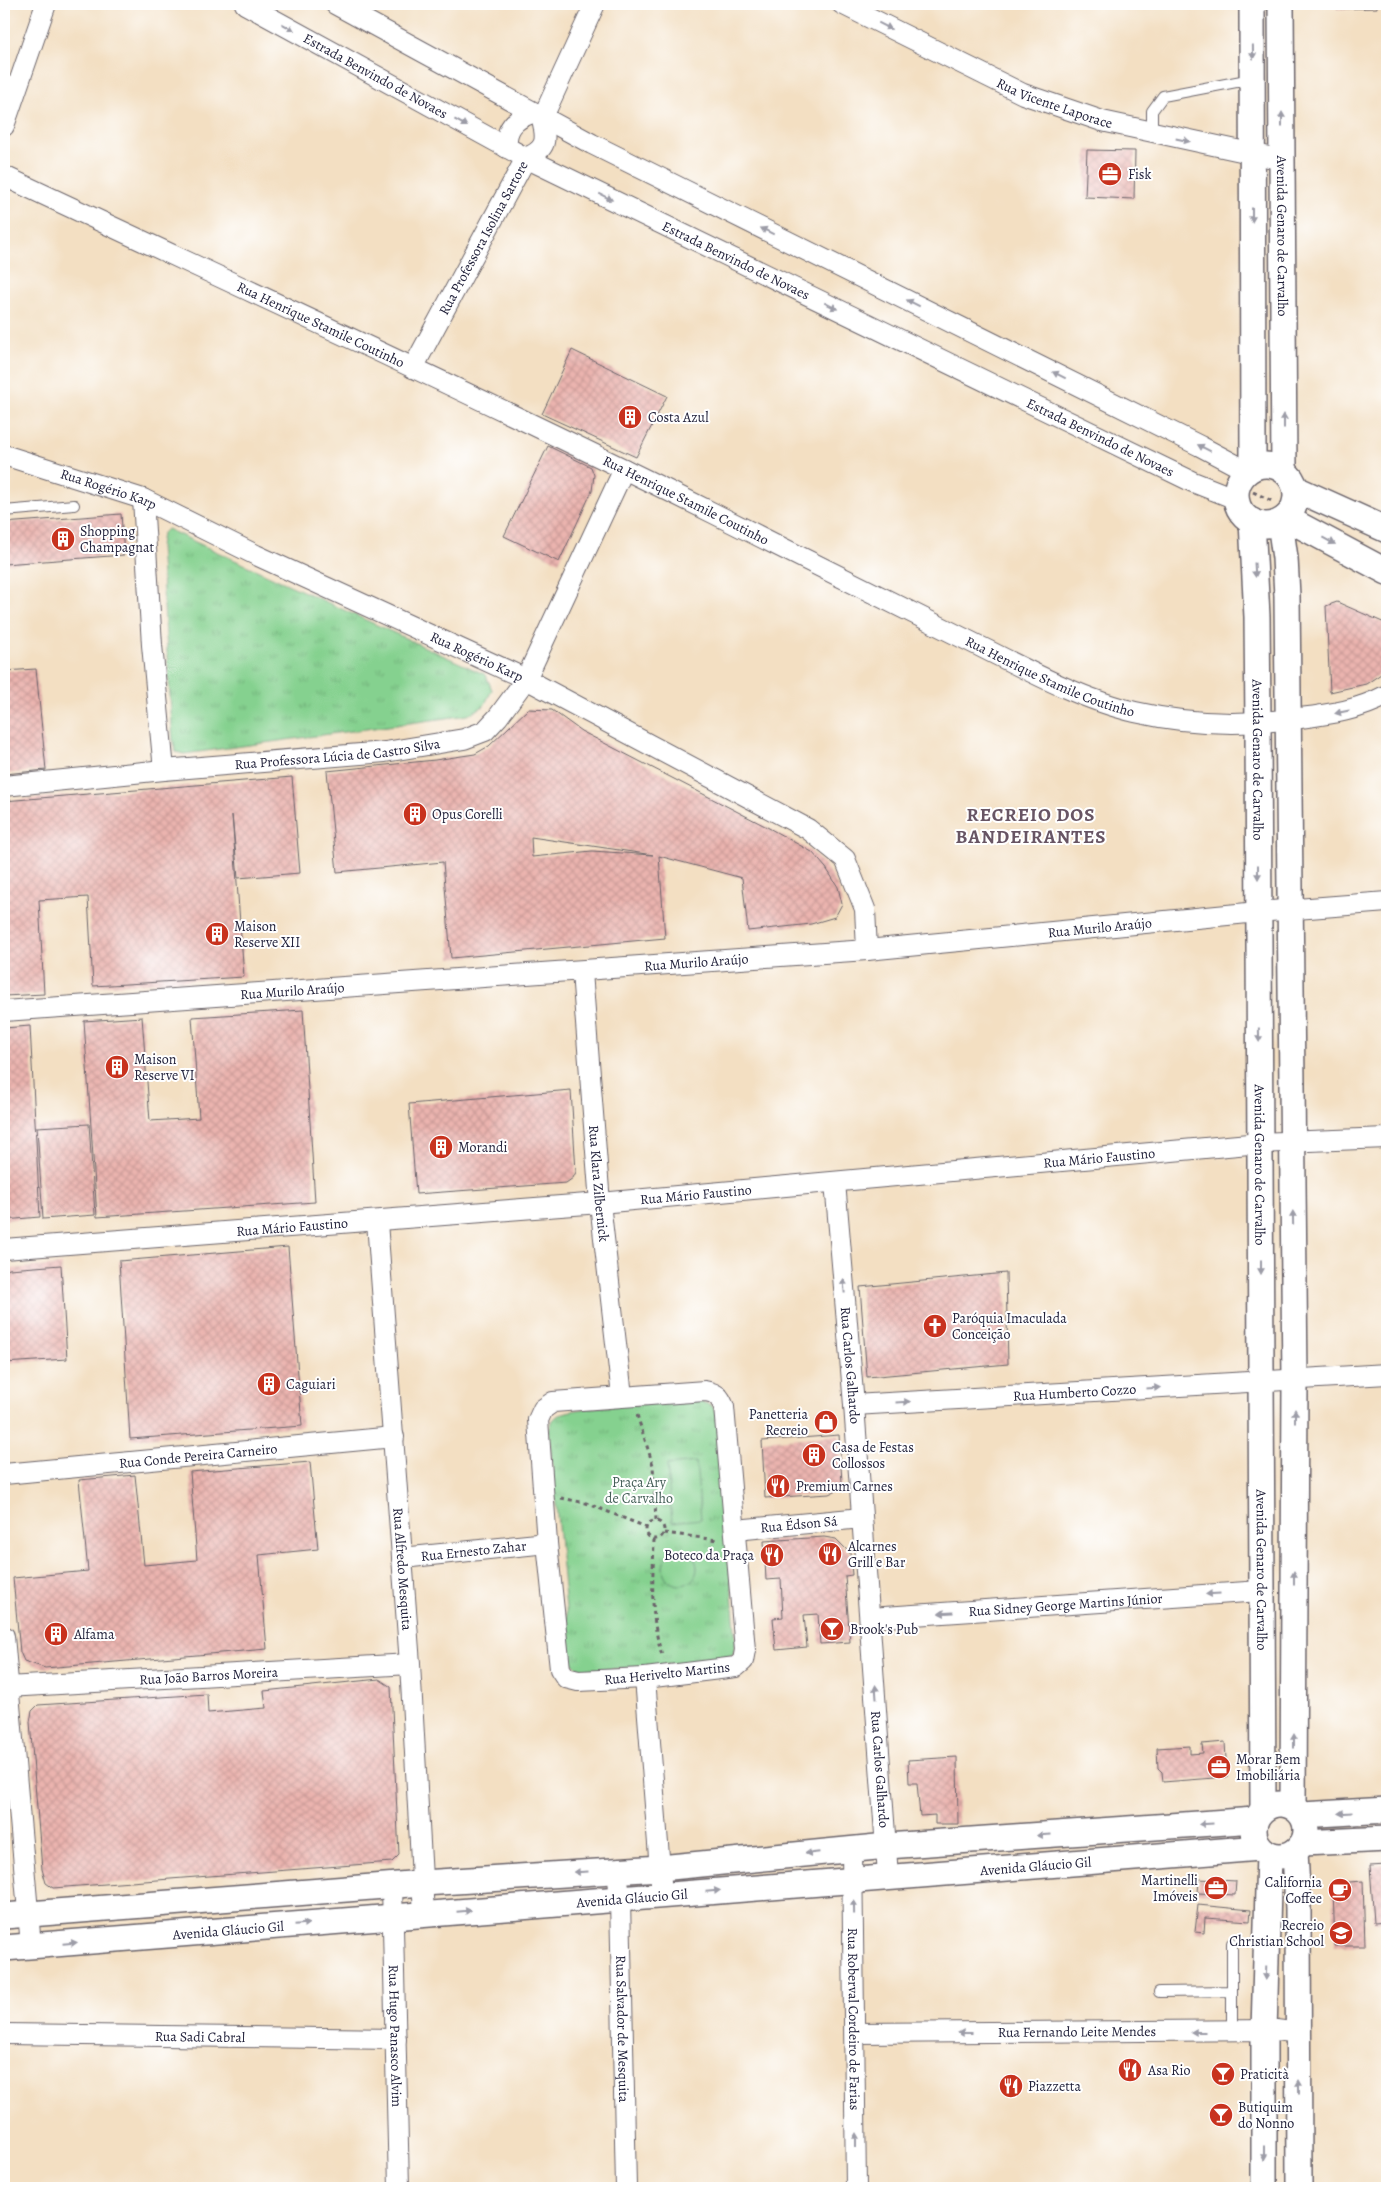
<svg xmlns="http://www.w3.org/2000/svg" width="1391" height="2192" viewBox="0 0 1391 2192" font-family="Alegreya,serif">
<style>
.grass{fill:url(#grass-tufts);stroke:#547a65}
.garden{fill:#85d18f;stroke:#547a65}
.building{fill:url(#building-cross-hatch);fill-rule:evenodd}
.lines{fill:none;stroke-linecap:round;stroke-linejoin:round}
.service-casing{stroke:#6b646a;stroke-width:12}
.minor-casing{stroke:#6b646a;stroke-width:22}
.tertiary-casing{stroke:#6b646a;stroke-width:28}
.path{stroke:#6b646a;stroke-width:3;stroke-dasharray:4 4;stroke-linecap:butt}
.service{stroke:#fff;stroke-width:10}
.minor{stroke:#fff;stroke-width:20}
.tertiary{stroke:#fff;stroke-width:25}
.oneway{fill:#9c9ca7}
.labels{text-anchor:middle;stroke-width:4;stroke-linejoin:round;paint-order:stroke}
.street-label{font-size:14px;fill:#22223b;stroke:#fff}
.poi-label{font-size:14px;fill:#22223b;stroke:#fff;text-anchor:start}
.park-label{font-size:14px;fill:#455f58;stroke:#fff}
.district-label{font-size:19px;font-weight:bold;letter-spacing:1px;fill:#685564;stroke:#fff}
</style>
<defs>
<pattern id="grass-tufts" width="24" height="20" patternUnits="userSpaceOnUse" patternTransform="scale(1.25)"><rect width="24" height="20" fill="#85d18f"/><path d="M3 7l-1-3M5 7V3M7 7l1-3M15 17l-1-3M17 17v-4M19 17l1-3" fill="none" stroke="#73b37c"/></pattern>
<pattern id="building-cross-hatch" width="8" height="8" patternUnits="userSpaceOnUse" patternTransform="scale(1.25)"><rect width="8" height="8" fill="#ebb4af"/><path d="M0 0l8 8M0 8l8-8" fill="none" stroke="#c99a97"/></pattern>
</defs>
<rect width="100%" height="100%" fill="#fff"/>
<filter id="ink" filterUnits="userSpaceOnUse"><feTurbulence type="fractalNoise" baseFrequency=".02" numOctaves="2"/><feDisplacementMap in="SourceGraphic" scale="10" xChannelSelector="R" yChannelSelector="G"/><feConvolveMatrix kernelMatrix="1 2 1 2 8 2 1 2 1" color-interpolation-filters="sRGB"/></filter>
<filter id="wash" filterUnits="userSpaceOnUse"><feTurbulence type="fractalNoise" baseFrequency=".0096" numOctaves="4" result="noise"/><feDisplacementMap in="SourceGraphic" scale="20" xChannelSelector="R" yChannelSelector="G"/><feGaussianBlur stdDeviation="1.12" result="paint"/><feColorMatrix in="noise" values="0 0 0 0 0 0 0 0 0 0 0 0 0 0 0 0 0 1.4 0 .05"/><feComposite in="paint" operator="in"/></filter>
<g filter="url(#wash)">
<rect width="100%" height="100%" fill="#f3dfc2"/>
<path class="grass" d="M167,529l319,146 6,15 -8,16 -16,9 -284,39 -8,-2 -3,-11 -13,-195 2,-12z
M698,1401l13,4 6,7 19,230 -3,12 -9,6 -138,11 -11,-5 -4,-5 -22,-230c2,-7 3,-12 10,-16 15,-10 114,-12 139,-14z"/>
<path class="garden" d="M696,1462l5,57 -29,3 -5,-57z
M663 1568a17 17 0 1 1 34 0a17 17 0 1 1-34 0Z"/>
<g id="blocks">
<path class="building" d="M1337,4h40v4l-40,1z
M1087,150l48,1 -1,48 -49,-2z
M572,350l95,46 -31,61 -94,-43z
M548,446l43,21 3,8 -2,16 -33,71 -55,-26z
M121,514l3,41 -120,9v-41z
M1337,602l50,22v46l-21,14 -36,8 -4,-86z
M36,669l10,101 -42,4v-103z
M528,709l24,1 29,21 186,96 45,25 14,16 12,19 4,17 -7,13 -24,7 -63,7 -6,-53 -83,-22 6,82 -214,20 -8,-96 -106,10 -10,-101 108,-11 40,-6 14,-8zM531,837l122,18 -61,-4 -60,6z
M292,777l8,96 -62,5 -6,-63 12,162 -151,9 -5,-89 -49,3 5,94 -40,2v-195z
M303,1010l12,192 -218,15 -13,-196 58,-4 8,104 49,-3 -7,-101z
M30,1026l10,191 -36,3v-192z
M571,1090l5,82 -3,6 -7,5 -150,11 -7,-90z
M89,1124l6,91 -52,4 -6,-92z
M288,1247l14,179 -172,13 -11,-178z
M61,1265l6,94 -63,4v-91l5,-3z
M1006,1273l2,91 -141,13 -7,-90z
M839,1435l3,47 -3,7 -10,5 -64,4 -3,-57z
M310,1462l8,87 -59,6 8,94 -222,19 -21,-7 -4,-9 -7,-74 75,-7 -9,-91 56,-5 9,90 53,-5 -7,-88z
M824,1537l12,2 14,14 2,22 -7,1 5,66 -30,2 -2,-30 -14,1 3,32 -31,3 -3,-32 10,-1 -2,-38 -15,1 -2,-39z
M379,1679l12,8 8,168 -7,7 -339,26 -7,-5 -4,-14 -12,-147 2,-11 6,-6 169,-11 1,19 58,-5 -2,-17z
M1225,1742l2,35 -64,5 -1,-10 -4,-4 -1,-20 33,-2v8l13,-1 -1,-9z
M957,1757l1,67h-23v-9l-15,1 -3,-33h-8l-1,-23z
M1387,1865v57l-13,1 -4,-57z
M1199,1879l37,2 -1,14 -37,-2z
M1363,1881l2,65h-30l-2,-57 3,-6z
M1198,1905l53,5 -1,11 -45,-3 -1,15 -9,-1z"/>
</g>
</g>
<g filter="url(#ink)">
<use href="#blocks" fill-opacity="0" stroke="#6b646a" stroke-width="1"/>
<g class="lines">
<g class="service-casing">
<path id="service" d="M1152,133v-22l11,-15 89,-17
M4,511l70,-6
M1159,1992l73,-1
M1232,2032v-89"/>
</g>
<g class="minor-casing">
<g id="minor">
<path id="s1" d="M245,4l281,154 667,324 43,17"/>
<path d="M335,4l257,140 608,302 47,25"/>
<path id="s2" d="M842,4l181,90 79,27 181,39"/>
<path d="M4,126l42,-122"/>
<path d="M507,148c-2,-19 7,-29 25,-35"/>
<path id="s3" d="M4,176c238,112 477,221 713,339 81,41 162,81 244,122 53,26 117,62 174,75 56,13 109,14 165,6 32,-4 59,-8 87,-23"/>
<path id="s4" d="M413,368l113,-210c21,-9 21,-18 16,-39l53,-115"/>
<path id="s5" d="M4,455l139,44 113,56 270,124 282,150 37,30 20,50 2,41"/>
<path id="s6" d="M143,499l9,146 12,125 221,-18 79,-13 21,-8 13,-14 28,-38 98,-210"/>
<path d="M4,786l160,-16"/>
<path id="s7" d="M582,972l18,231 22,193"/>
<path id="s8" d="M4,1011l863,-61 391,-38 129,-10"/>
<path id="s9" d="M835,1182l19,223 34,471"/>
<path id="s10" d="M377,1222l33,442 14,250"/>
<path id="s11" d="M4,1249l596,-46 660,-60 127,-5"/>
<path d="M705,1391c12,2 15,6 19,16l21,243 -2,11 -7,6 -91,11 -67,3 -12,-3 -6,-9 -13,-126 -9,-123 5,-11 10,-7z"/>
<path id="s12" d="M854,1405l533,-31"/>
<path id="s13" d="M4,1474l390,-37"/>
<path id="s14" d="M735,1530l127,-12"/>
<path id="s15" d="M402,1558l145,-15"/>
<path id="s16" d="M870,1618l391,-27"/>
<path d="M4,1636l27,310"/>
<path d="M645,1678l17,217"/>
<path id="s17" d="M7,1687l403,-23"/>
<path id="s18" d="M852,1849l4,339"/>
<path id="s19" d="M617,1870l3,28 6,290"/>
<path id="s20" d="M392,1885l7,303"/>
<path id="s21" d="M855,2033l421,-3 23,3"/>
<path id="s22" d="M4,2034l392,5"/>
</g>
</g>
<g class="tertiary-casing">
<g id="tertiary">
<path d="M1252,4l1,463"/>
<path id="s23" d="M1281,4l3,466"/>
<circle cx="1266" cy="495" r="30"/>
<path d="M1296,489l91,41"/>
<path d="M1286,518l101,54"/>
<path id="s24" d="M1252,521l5,96 1,107 5,1085"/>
<path d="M1280,522l5,36 2,38 8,784 -2,427"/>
<circle cx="1280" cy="1830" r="26"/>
<path d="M1302,1815l85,-5"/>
<path d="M1303,1843l84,-4"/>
<path d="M1295,1852l3,56 1,280"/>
<path d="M4,1916l419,-33 237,-15 227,-22 368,-26"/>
<path id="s25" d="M4,1948l1256,-100"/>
<path d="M1264,2188v-157l5,-177"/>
</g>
</g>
<path class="path" d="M1253,492l21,10
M637,1415l16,50 3,56
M561,1498l25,5 60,24
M646 1530a9 9 0 1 1 18 0a9 9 0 1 1-18 0Z
M664,1533l54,7
M654,1539c-1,44 -5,77 9,119"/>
<use href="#service" class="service"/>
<use href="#minor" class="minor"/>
<use href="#tertiary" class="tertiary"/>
</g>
<defs><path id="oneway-solid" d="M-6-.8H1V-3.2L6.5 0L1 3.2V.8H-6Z" transform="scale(1.25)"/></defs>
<g class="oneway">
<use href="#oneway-solid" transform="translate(885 26) rotate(27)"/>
<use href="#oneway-solid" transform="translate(288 27) rotate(29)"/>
<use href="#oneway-solid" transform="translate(1253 52) rotate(89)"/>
<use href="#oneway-solid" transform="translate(1282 119) rotate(-90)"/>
<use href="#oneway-solid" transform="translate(461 123) rotate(29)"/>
<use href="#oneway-solid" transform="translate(1183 140) rotate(12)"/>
<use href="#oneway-solid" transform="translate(606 197) rotate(26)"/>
<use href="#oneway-solid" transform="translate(1252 215) rotate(90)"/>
<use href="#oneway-solid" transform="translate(767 231) rotate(-154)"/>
<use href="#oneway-solid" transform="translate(913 303) rotate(-154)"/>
<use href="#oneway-solid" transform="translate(831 306) rotate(26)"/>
<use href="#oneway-solid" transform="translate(1059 375) rotate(-154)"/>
<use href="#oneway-solid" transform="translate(1284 421) rotate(-90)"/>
<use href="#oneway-solid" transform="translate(1204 448) rotate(-153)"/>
<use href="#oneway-solid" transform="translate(1329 541) rotate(28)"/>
<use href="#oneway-solid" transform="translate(1255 570) rotate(86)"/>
<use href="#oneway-solid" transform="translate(1342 712) rotate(168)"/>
<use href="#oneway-solid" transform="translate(1258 872) rotate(90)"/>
<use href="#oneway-solid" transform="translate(1259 1035) rotate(89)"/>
<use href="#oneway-solid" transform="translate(1293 1218) rotate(-91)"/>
<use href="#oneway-solid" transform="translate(1261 1267) rotate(90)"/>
<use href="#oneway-solid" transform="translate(844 1286) rotate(-95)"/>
<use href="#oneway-solid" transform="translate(1153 1388) rotate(-3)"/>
<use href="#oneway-solid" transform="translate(903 1402) rotate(-3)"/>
<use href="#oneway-solid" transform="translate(1295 1416) rotate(-90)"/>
<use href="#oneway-solid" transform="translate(1294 1578) rotate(-90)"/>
<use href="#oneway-solid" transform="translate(1213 1594) rotate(176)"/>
<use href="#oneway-solid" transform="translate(946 1613) rotate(176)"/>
<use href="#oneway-solid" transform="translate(876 1692) rotate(-94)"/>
<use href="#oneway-solid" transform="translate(1294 1741) rotate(-90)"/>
<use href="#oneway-solid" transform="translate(1345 1813) rotate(176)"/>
<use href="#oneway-solid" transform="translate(1206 1824) rotate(176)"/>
<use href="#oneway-solid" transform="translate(1044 1835) rotate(176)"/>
<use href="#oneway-solid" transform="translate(812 1853) rotate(174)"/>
<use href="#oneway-solid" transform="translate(581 1872) rotate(176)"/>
<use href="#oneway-solid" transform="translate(713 1891) rotate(-5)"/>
<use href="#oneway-solid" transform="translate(854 1907) rotate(-91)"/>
<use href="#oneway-solid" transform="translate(464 1911) rotate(-5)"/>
<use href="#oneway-solid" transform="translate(302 1924) rotate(-5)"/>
<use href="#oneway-solid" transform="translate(70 1943) rotate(-5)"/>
<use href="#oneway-solid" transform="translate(1266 1973) rotate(92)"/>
<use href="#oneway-solid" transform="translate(1198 2032) rotate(180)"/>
<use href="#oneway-solid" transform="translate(965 2033) rotate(180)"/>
<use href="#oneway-solid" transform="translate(1299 2087) rotate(-90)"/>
<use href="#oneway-solid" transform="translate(856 2140) rotate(-90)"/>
<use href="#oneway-solid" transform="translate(1264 2153) rotate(90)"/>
</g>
</g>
<defs>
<g id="office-disc" transform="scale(1.25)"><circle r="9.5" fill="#c8321e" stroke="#fff"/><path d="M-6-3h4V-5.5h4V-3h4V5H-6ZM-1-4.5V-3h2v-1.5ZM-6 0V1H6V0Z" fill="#fff"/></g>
<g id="building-disc" transform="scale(1.25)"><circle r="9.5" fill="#c8321e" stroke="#fff"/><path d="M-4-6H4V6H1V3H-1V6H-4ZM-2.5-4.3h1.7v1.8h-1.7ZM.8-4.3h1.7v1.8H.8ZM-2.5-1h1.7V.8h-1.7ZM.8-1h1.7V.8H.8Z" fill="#fff"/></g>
<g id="church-disc" transform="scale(1.25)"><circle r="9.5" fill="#c8321e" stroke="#fff"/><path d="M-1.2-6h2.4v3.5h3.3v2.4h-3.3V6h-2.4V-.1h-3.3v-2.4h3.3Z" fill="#fff"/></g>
<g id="shop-disc" transform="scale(1.25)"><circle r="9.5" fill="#c8321e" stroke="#fff"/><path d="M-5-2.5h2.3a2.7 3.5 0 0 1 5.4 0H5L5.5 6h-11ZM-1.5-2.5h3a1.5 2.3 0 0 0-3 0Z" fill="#fff"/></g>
<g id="restaurant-disc" transform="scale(1.25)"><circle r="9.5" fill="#c8321e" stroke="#fff"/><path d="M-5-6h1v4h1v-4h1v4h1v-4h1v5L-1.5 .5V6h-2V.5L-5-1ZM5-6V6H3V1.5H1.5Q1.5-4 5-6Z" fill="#fff"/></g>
<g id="bar-disc" transform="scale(1.25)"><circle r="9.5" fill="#c8321e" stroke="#fff"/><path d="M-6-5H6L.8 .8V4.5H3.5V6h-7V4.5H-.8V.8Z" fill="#fff"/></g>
<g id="cafe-disc" transform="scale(1.25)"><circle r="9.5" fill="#c8321e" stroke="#fff"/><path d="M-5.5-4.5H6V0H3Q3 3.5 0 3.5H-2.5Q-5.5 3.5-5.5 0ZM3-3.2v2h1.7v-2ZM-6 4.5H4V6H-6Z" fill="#fff"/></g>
<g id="school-disc" transform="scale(1.25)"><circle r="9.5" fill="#c8321e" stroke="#fff"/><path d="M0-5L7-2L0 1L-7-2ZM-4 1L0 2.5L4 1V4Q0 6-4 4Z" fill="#fff"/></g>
</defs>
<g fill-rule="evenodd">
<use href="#office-disc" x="1110" y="174"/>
<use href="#building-disc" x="630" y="417"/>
<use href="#building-disc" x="63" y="539"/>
<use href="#building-disc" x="415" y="814"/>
<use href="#building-disc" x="217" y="934"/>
<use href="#building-disc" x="117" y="1067"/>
<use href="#building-disc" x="441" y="1147"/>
<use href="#church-disc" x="935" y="1326"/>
<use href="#building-disc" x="269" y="1384"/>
<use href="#shop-disc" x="826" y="1422"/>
<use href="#building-disc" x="814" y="1455"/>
<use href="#restaurant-disc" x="778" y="1486"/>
<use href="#restaurant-disc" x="830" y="1554"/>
<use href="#restaurant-disc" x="772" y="1555"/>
<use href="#bar-disc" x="832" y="1629"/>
<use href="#building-disc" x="56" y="1634"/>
<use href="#office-disc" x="1219" y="1767"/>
<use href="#office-disc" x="1216" y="1888"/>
<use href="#cafe-disc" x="1340" y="1890"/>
<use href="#school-disc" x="1341" y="1933"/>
<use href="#restaurant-disc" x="1130" y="2070"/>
<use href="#bar-disc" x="1223" y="2074"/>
<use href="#restaurant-disc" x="1011" y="2086"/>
<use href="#bar-disc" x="1221" y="2115"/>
</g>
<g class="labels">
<g class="street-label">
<text dy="5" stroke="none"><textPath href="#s1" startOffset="149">Estrada Benvindo de Novaes</textPath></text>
<text dy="5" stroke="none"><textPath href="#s2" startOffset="235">Rua Vicente Laporace</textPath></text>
<text dy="5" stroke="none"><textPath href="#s23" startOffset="232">Avenida Genaro de Carvalho</textPath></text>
<text dy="5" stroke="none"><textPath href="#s4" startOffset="148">Rua Professora Isolina Sartore</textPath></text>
<text dy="5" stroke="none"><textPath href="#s1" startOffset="554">Estrada Benvindo de Novaes</textPath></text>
<text dy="5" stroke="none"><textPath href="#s3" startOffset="350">Rua Henrique Stamile Coutinho</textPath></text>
<text dy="5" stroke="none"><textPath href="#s1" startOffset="959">Estrada Benvindo de Novaes</textPath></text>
<text dy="5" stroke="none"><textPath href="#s5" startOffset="110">Rua Rogério Karp</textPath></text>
<text dy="5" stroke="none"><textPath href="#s3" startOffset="755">Rua Henrique Stamile Coutinho</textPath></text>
<text dy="5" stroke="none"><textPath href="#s5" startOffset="515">Rua Rogério Karp</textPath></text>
<text dy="5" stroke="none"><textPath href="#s3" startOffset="1160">Rua Henrique Stamile Coutinho</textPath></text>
<text dy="5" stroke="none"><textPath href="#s6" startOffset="446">Rua Professora Lúcia de Castro Silva</textPath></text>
<text dy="5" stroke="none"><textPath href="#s24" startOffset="239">Avenida Genaro de Carvalho</textPath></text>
<text dy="5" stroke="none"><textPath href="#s8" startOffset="1099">Rua Murilo Araújo</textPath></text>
<text dy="5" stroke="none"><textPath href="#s8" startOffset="694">Rua Murilo Araújo</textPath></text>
<text dy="5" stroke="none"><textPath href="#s8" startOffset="289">Rua Murilo Araújo</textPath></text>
<text dy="5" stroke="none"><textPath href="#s11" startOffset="1099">Rua Mário Faustino</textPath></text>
<text dy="5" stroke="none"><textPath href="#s24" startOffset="644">Avenida Genaro de Carvalho</textPath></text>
<text dy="5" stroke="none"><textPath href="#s7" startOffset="212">Rua Klara Zilbernick</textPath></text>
<text dy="5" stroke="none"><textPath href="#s11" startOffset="694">Rua Mário Faustino</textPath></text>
<text dy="5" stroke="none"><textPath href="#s11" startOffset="289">Rua Mário Faustino</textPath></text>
<text dy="5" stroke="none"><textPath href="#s9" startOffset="184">Rua Carlos Galhardo</textPath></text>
<text dy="5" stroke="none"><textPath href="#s12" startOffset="221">Rua Humberto Cozzo</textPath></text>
<text dy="5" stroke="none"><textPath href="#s13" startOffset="195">Rua Conde Pereira Carneiro</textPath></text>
<text dy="5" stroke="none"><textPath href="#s14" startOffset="64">Rua Édson Sá</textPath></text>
<text dy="5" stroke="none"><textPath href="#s15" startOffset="72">Rua Ernesto Zahar</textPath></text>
<text dy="5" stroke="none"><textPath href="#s10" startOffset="348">Rua Alfredo Mesquita</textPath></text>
<text dy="5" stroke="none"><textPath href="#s24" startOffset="1049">Avenida Genaro de Carvalho</textPath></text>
<text dy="5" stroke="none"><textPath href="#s16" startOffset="196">Rua Sidney George Martins Júnior</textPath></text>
<text transform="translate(667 1673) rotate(-6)" y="5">Rua Herivelto Martins</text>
<text dy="5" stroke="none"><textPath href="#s17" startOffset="202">Rua João Barros Moreira</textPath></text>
<text dy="5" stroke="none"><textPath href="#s9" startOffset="589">Rua Carlos Galhardo</textPath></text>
<text dy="5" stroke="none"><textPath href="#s25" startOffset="1035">Avenida Gláucio Gil</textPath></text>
<text dy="5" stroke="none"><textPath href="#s25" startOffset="630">Avenida Gláucio Gil</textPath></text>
<text dy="5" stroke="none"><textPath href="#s25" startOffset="225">Avenida Gláucio Gil</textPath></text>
<text dy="5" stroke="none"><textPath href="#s18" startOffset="170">Rua Roberval Cordeiro de Farias</textPath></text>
<text dy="5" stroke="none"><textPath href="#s19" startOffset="159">Rua Salvador de Mesquita</textPath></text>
<text dy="5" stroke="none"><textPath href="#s21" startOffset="222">Rua Fernando Leite Mendes</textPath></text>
<text dy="5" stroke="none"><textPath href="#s20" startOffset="151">Rua Hugo Panasco Alvim</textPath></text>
<text dy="5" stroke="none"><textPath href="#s22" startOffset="196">Rua Sadi Cabral</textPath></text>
</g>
<g class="poi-label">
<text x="1128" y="179">Fisk</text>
<text x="648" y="422">Costa Azul</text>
<text x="80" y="536">Shopping<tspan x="80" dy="16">Champagnat</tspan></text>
<text x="432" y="819">Opus Corelli</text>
<text x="234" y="931">Maison<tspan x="234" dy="16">Reserve XII</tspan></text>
<text x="134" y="1064">Maison<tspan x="134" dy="16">Reserve VI</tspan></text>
<text x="458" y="1152">Morandi</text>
<text x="952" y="1323">Paróquia Imaculada<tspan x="952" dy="16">Conceição</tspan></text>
<text x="286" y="1389">Caguiari</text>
<text x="808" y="1419" text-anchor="end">Panetteria<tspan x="808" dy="16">Recreio</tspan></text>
<text x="832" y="1452">Casa de Festas<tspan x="832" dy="16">Collossos</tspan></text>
<text x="796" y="1491">Premium Carnes</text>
<text x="848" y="1551">Alcarnes<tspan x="848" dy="16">Grill e Bar</tspan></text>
<text x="754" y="1560" text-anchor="end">Boteco da Praça</text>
<text x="850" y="1634">Brook's Pub</text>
<text x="74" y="1639">Alfama</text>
<text x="1236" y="1764">Morar Bem<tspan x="1236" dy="16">Imobiliária</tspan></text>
<text x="1198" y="1885" text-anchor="end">Martinelli<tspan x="1198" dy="16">Imóveis</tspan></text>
<text x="1322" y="1887" text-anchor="end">California<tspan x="1322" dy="16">Coffee</tspan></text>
<text x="1324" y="1930" text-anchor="end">Recreio<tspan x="1324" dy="16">Christian School</tspan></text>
<text x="1148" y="2075">Asa Rio</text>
<text x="1240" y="2079">Praticità</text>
<text x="1028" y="2091">Piazzetta</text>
<text x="1238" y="2112">Butiquim<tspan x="1238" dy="16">do Nonno</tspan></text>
</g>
<g class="park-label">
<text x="639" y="1487">Praça Ary<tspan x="639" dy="16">de Carvalho</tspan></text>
</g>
<g class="district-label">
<text x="1031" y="821">RECREIO DOS<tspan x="1031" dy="22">BANDEIRANTES</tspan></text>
</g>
</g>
<rect width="1391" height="2192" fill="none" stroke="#fff" stroke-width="20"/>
</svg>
